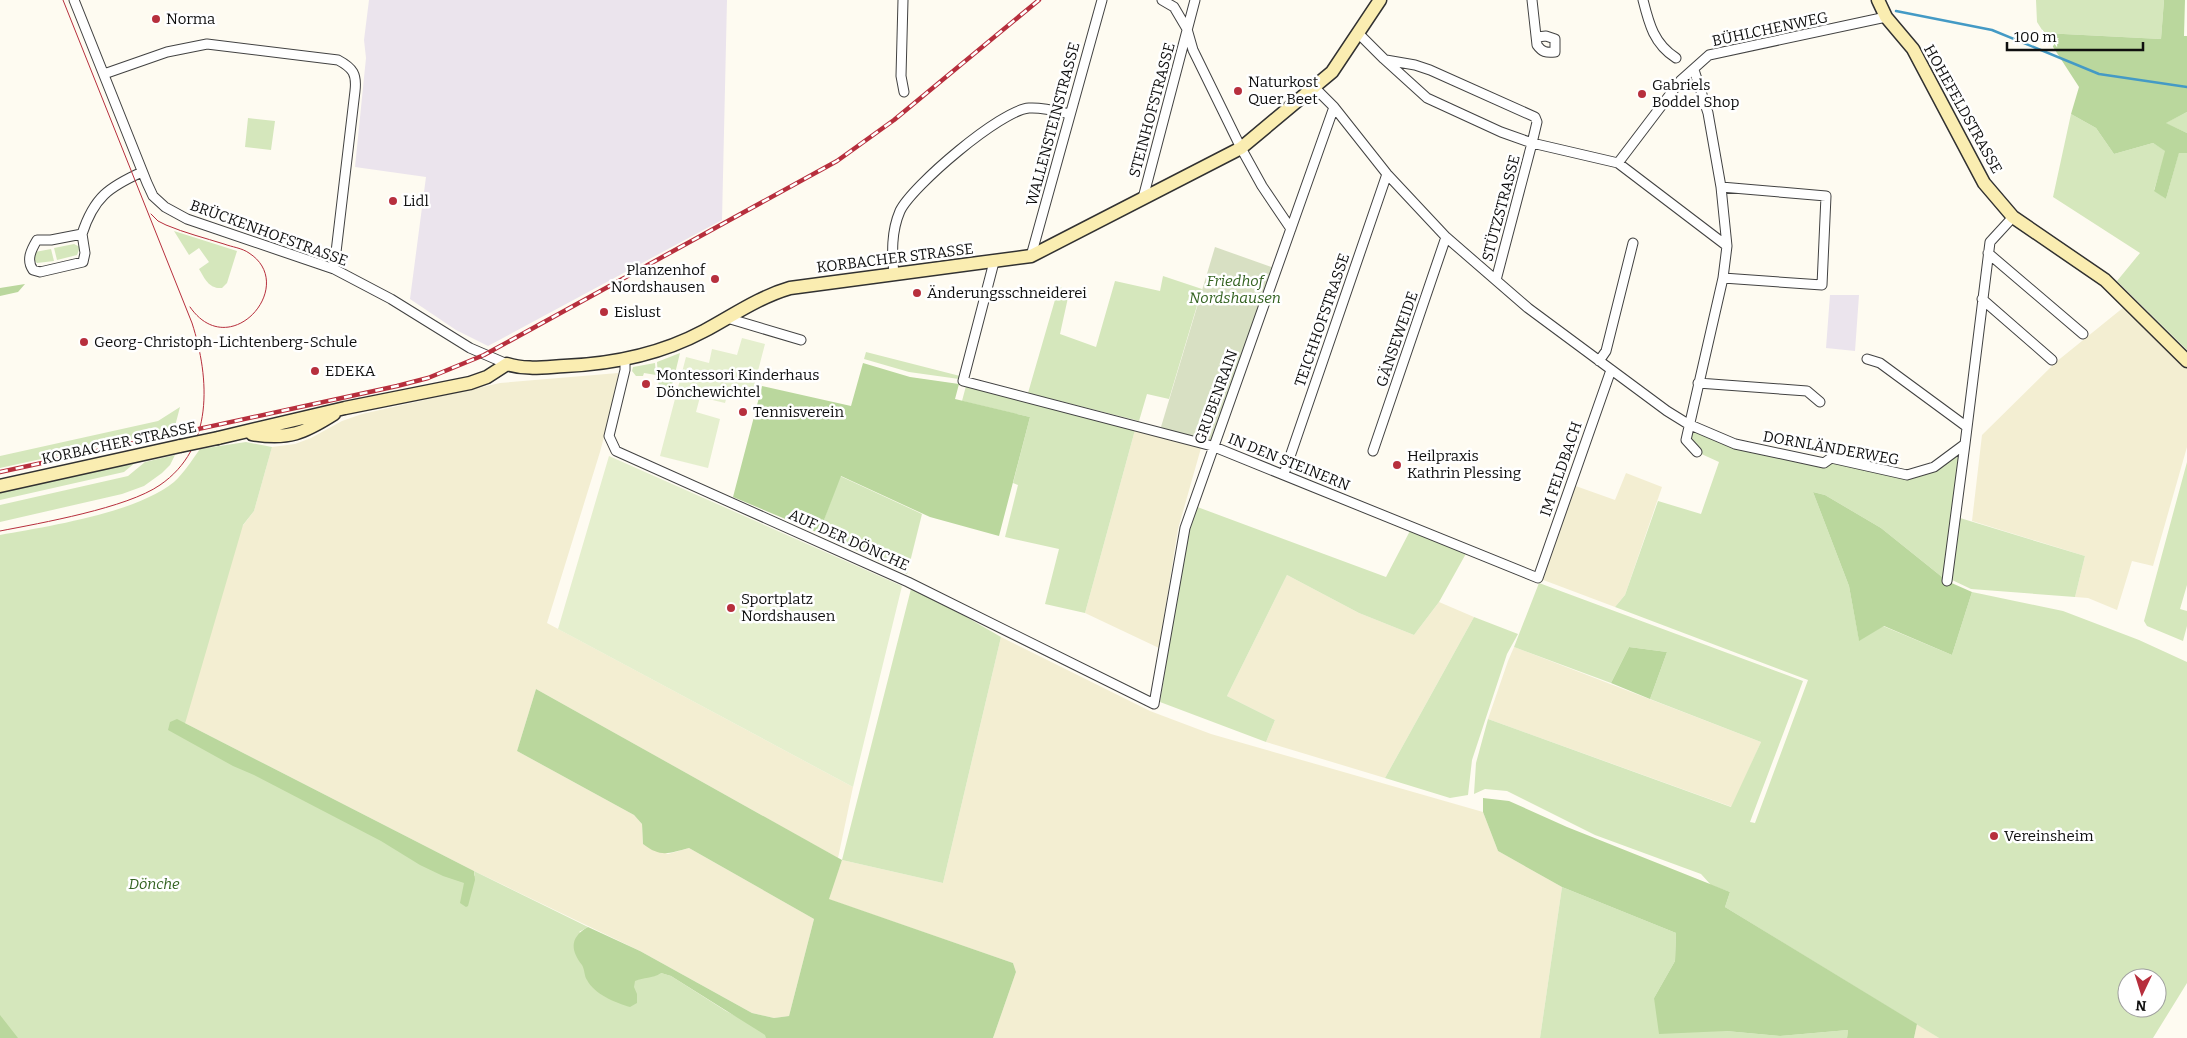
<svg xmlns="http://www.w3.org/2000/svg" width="2187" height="1038" viewBox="0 0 2187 1038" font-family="Bitter,serif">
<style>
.industrial{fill:#ebe4ed}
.farmland{fill:#f3eed2}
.green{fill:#d5e7bc;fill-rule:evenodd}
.forest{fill:#bad79d}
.cemetery{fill:#d8e0c3}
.pitch{fill:#e5efce}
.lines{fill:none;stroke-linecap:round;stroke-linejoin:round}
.stream{stroke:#449ac5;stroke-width:2.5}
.street-casing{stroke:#424242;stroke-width:11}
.secondary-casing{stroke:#313131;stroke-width:15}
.street{stroke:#fff;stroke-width:9}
.secondary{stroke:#faedb1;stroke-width:12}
.tram{stroke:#b72f3d;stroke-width:1}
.rail-casing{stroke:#b72f3d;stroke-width:4.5}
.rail{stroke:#fff;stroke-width:2.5;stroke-dasharray:8;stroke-linecap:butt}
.secondary-bridge-casing{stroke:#313131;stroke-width:15;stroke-linecap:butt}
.secondary-bridge{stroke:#faedb1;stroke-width:12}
.poi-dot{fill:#b72f3d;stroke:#fff;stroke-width:2}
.labels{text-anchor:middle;stroke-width:5;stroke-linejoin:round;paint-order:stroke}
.poi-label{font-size:15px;fill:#0f0f0f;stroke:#fff;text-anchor:start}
.street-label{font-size:15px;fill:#0f0f0f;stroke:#fff}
.park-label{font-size:15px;font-style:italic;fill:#346322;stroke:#fff}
</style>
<rect width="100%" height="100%" fill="#fefbf1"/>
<path class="industrial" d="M369,0h358l-5,220 -234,126 -32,-16 -46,-31 16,-122 -71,-10 11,-109 -2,-18z
M1830,295h29l-4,56 -29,-3z"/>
<path class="farmland" d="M2124,307l63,59v81l-34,119 -21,-5 -15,49 -29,-12 -13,-1 10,-41 -113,-35 10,-86 74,-73z
M618,373v11l-18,68 -53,171 306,164 -15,71 -302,-169 -19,62 117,64 8,9 1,20 25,10 21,-6 125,71 -25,97 -15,2 -22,-5 -112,-62 -166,-80 -297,-152 27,-143 50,-65 18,-64 23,-3 16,-6 31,-17 20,-7 138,-31z
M1135,430l66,18 -23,81 -19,119 -74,-35z
M1626,473l36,14 -37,108 -10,12 -77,-29 32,-94 45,16z
M1287,575l72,38 55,22 25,-33 35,15 -89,161 -119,-36 9,-22 -48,-24z
M1001,637l149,74 61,23 272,78 15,39 64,36 -22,151h-547l23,-66 -3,-9 -185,-64 14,-39 101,23z
M1514,647l247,95 -29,65 -244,-88 20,-58z
M1917,1024l22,14h-25z"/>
<path class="green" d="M2036,0h128l-3,39 -117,-6 -7,-11z
M2187,112v21l-22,-10z
M2071,114l25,14 18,26 39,-11 13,8 -12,39 12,9 13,-47 8,1v197l-70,-69 23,-28 -87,-56z
M248,118l27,3 -4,29 -26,-3z
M174,231l63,20 -10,32 -5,5c-13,1 -17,-9 -23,-19l10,-7 -10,-14 -10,7z
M74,244l6,3 -3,8 -20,5 -3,-12z
M51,249l3,12 -17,2 -3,-3 1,-8z
M1163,276l39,13 -33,110 -22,-5 -8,27 -111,-28 31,-107 10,7 -9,41 36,13 19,-66 45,10z
M866,352l94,24 -1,3 -50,-7 -45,-13z
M680,353l-10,41 -11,-2 -2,-30z
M655,363l1,12 -12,-2 -1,3h-7l-4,-5 1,-4z
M966,386l169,44 -50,183 -40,-9 14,-55 -54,-12 13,-52 -5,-2 17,-66 -68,-16z
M180,407l-6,23 -174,38v-12l158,-35z
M1688,424l47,20 89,19 7,-5 76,17 27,-8 31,-23 -18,137 -66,-53 -56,-33 -12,-3 36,94 10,54 24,-14 69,29 20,-63 91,19 76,29 48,22v321l-34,55h-214l-214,-131 5,-15 -19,-7 -10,-11 -106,-39 -88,-44 -22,-2 -11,5 2,-31 12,-44 243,88 30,-65 -111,-43 17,-47 -38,-5 -18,36 -97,-36 25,-64 264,98 -53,141 5,1 53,-143 -193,-73 10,-12 33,-94 43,13 18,-52 -22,-10 -11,-12zM2127,978h30v30h-30z
M246,442l26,5 -18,64 -11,14 -59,202 291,149 -1,-5 114,56 -9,5 82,41 10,3 55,35 51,27h-777v-503c49,-9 136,-22 174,-53 10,-9 18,-22 26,-33z
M175,455l-5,10 -8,8 -18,13 -22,8 -122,28v-17l128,-29 17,-14z
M142,457l-18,15 -124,28v-11z
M2187,462v123l-7,24 7,2v15l-4,15 -36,-15 -3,-5z
M840,476l82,38 -15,60 -88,-41z
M1192,505l194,72 26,-50 56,23 -29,52 -25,33 -55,-22 -72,-38 -60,121 48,24 -9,22 -106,-40z
M1960,518l125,38 -10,41 -104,-8 -21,-10z
M911,589l38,18 52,30 -58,246 -101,-23z
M1474,617l44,17 -11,20 -35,106 -4,35 -18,3 -65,-20z
M1562,887l114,46 -1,28 -21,37 72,33 54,5 68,-6 -1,8h-307z"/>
<path class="forest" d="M2164,0h21l-1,36h3v76l-21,11 21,10v20h-8l-13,46 -12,-8 11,-40 -12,-8 -39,11 -18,-26 -25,-14 8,-27 -35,-54 117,6z
M25,284l-7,8 -18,4v-8z
M863,363l47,14 49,7 -4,15 75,18 -31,119 -69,-19 -89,-41 -22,57 -86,-36 29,-111 89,20z
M1813,492l12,3 56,33 66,53 25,11 -20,63 -68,-29 -25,15 -10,-55z
M1629,647l38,5 -17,47 -39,-16z
M536,689l306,171 -13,39 184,64 3,9 -23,66h-227l-1,-3 -94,-59 -10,-3c-9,6 -17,4 -26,8l-1,6 3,7v9l-7,4c-14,-4 -36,-13 -43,-27 -3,-4 -2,-10 -5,-15 -12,-15 -12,-28 6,-38l52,24 112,62 22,5 15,-2 25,-97 -125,-71c-20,5 -28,10 -46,-4l-1,-20 -8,-9 -117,-64z
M177,719l297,152 1,9 -7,26 -2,1 -6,-4 4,-20 -21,-7 -23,-11 -39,-24 -127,-66 -21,-9 -65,-36 2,-8z
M1483,798l26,3 58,26 163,65 -5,15 192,117 -3,14h-67l1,-8 -68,6 -54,-5 -67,3 -5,-36 21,-37 1,-28 -114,-46 -64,-36 -15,-39z
M0,1015l18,23h-18z"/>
<path class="cemetery" d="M1215,247l62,22 -65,177 -51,-19z"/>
<path class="pitch" d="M742,338l23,6 -13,50 -23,-6 -4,15 -25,-6 -4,15 24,7 -12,49 -48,-12 26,-99 23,6 3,-14 25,6z
M609,456l293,130 -49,201 -295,-158z"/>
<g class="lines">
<path class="stream" d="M1896,11l96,19 107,44 88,13"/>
<g class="street-casing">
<path id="street" d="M74,0l73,183 6,13 12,11 22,12 147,50 57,30 79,49 37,16
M903,0l-2,76 3,16
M1162,0l12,7 13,22 6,21 48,98 21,38 29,43
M1532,0l5,45c5,7 9,8 18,7v-13l-9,-3 -9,1
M1643,0c6,24 11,44 33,58
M1358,33l26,26 43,39 74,34 31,11 86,20 109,83
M1386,60l29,5 15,5 105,47 2,5 -5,21 -36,137
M1694,70l14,43 13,74 6,59 -4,32 -37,162 11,12
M104,74l63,-22 40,-8 131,16c15,8 19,14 17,31l-21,178
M1315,88l19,19 53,67 59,63 82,71 139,103 21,13 47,20 89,19 7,-5 76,17 27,-8 31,-23 25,-202 23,-25
M1618,163l63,-83 28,-25 177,-38
M1721,187l105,9 -4,89 -99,-7
M1143,198l52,-198
M82,234l3,19 -2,9 -43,10 -7,-2c-7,-10 -2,-20 4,-30h14l31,-6c12,-37 27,-47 60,-62
M1988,253l95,81
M1031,256l71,-256
M994,262l-31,119 249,65 326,132 73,-208
M894,275c-2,-22 -3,-43 6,-64 12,-25 101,-101 129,-103 13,-1 28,3 41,6
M1982,299l70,61
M727,318l74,22
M625,359v11l-16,66 7,15 292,131 246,122 31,-176 149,-421
M1867,359l13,4 87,64
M1599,361l7,-10 27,-108
M1698,383l109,8 13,11
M1373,451l73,-214
M1284,474l103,-300
M1947,581l18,-137"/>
</g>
<g class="secondary-casing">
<path id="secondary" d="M1878,0l8,17 27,32 71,134 29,34 92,63 82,81
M252,434c37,6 52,-1 82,-20
M218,438l127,-30 125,-25 17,-6 20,-13c18,6 38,3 57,2 49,-2 97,-12 140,-35 28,-15 55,-34 86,-43l241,-32 210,-108 91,-76 48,-72
M0,486l180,-40"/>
</g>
<use href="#street" class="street"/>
<use href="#secondary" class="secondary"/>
<path class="tram" d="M151,214l7,7 8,4c19,8 39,13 58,19 8,3 18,4 25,9 50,32 -19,112 -59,54
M0,531c41,-8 127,-23 160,-46 54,-37 50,-106 32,-162l-129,-323"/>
<g class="rail-casing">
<path id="rail" d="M0,472l397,-86 31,-8 56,-23 353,-194 57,-41 145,-120"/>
</g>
<use href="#rail" class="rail"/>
<g class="secondary-bridge-casing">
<path id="secondary-bridge" d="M180,446l38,-8"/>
</g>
<use href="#secondary-bridge" class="secondary-bridge"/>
</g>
<g class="poi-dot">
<circle cx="156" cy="19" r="5"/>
<circle cx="1238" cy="91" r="5"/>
<circle cx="1642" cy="94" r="5"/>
<circle cx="393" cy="201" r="5"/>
<circle cx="715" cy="279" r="5"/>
<circle cx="917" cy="293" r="5"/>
<circle cx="604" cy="312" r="5"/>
<circle cx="84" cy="342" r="5"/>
<circle cx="315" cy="371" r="5"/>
<circle cx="646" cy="384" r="5"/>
<circle cx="743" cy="412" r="5"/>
<circle cx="1397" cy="465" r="5"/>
<circle cx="731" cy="608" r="5"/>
<circle cx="1994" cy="836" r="5"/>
</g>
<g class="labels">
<g class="poi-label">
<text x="166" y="24">Norma</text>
<text x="1248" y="87">Naturkost<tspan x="1248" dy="17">Quer Beet</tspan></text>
<text x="1652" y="90">Gabriels<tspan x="1652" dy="17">Boddel Shop</tspan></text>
<text x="403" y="206">Lidl</text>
<text x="705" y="275" text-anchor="end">Planzenhof<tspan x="705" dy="17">Nordshausen</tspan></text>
<text x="927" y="298">Änderungsschneiderei</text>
<text x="614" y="317">Eislust</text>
<text x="94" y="347">Georg-Christoph-Lichtenberg-Schule</text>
<text x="325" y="376">EDEKA</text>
<text x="656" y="380">Montessori Kinderhaus<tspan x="656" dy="17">Dönchewichtel</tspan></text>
<text x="753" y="417">Tennisverein</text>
<text x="1407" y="461">Heilpraxis<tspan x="1407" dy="17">Kathrin Plessing</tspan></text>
<text x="741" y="604">Sportplatz<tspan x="741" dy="17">Nordshausen</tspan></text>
<text x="2004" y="841">Vereinsheim</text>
</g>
<g class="street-label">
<text transform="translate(1770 29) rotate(-12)" y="5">BÜHLCHENWEG</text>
<text transform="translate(1963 109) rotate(61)" y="5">HOHEFELDSTRASSE</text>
<text transform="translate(1152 110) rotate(-75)" y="5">STEINHOFSTRASSE</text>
<text transform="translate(1053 124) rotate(-75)" y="5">WALLENSTEINSTRASSE</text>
<text transform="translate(1501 208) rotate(-75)" y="5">STÜTZSTRASSE</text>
<text transform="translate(269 233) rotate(20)" y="5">BRÜCKENHOFSTRASSE</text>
<text transform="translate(895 258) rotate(-7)" y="5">KORBACHER STRASSE</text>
<text transform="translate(1322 320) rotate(-71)" y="5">TEICHHOFSTRASSE</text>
<text transform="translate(1397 339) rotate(-71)" y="5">GÄNSEWEIDE</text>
<text transform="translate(1216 397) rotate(-70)" y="5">GRUBENRAIN</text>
<text transform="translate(119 443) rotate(-12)" y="5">KORBACHER STRASSE</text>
<text transform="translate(1831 448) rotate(10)" y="5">DORNLÄNDERWEG</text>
<text transform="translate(1289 462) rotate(22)" y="5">IN DEN STEINERN</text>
<text transform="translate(1561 469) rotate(-71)" y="5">IM FELDBACH</text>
<text transform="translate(849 540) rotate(24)" y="5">AUF DER DÖNCHE</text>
</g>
<g class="park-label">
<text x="1235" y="286">Friedhof<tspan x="1235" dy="17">Nordshausen</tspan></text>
<text x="154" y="889">Dönche</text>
</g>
</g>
<g transform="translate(2142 993) rotate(184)"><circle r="24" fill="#ffffff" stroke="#9f9f9f"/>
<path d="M0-4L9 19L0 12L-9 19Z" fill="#b72f3d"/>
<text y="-8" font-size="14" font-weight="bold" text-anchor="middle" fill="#0f0f0f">N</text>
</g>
<path d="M2007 42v8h136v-8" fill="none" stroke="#0f0f0f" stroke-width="2.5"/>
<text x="2014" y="42" font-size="15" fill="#0f0f0f" stroke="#ffffff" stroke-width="4" paint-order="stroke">100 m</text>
</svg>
